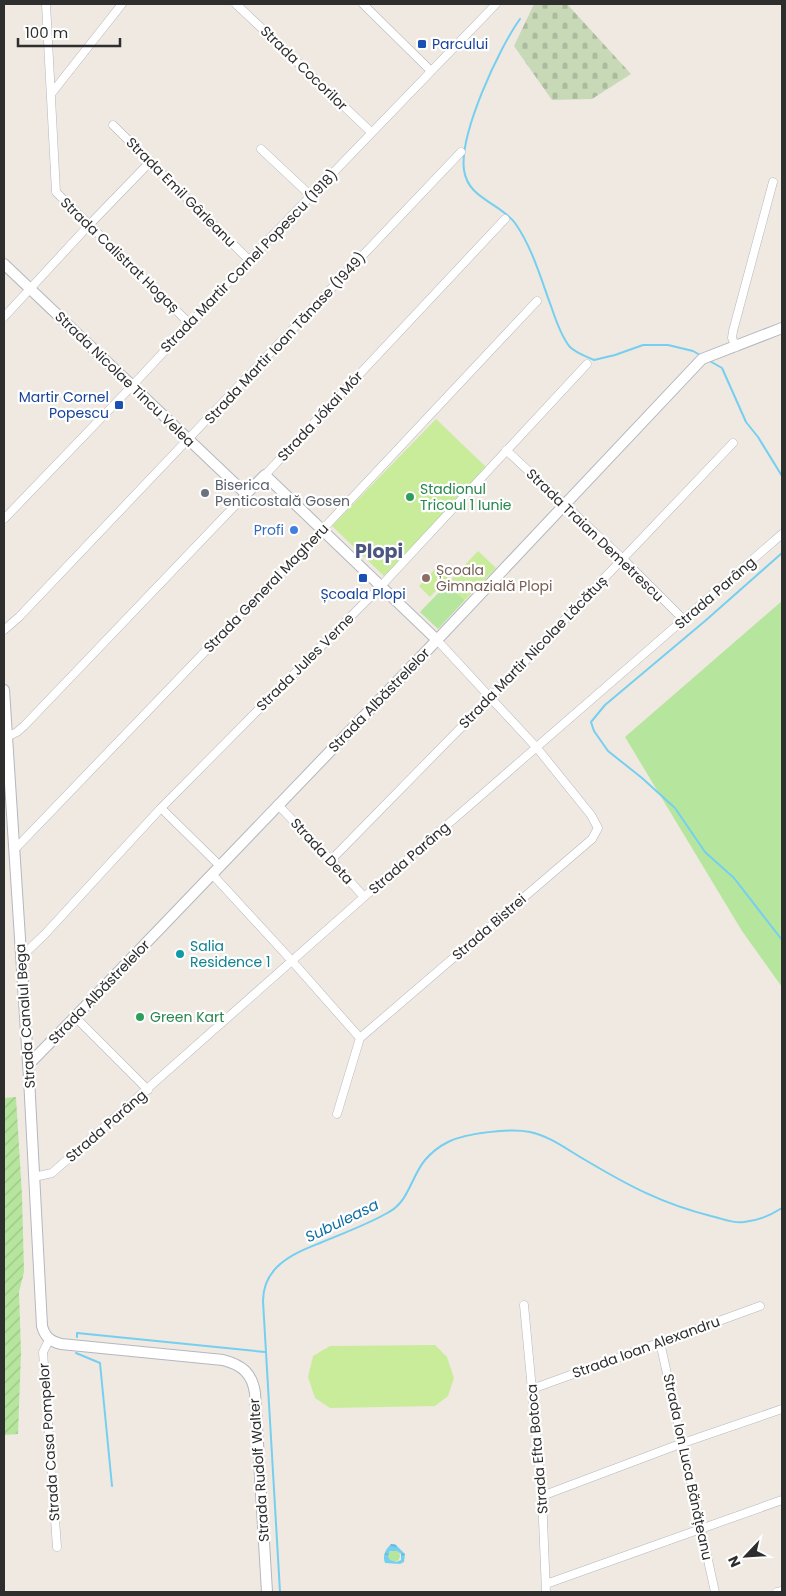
<svg xmlns="http://www.w3.org/2000/svg" width="786" height="1596" viewBox="0 0 786 1596" font-family="Poppins,sans-serif">
<style>
.grass{fill:#b6e59e}
.cemetery{fill:url(#cemetery-stones)}
.garden{fill:url(#garden-furrows)}
.pitch{fill:#c9ec9a}
.water{fill:url(#water-waves);fill-rule:evenodd}
.lines{fill:none;stroke-linecap:round;stroke-linejoin:round}
.stream{stroke:#75cff0;stroke-width:2}
.minor-casing{stroke:#b4b7c1;stroke-width:9}
.tertiary-casing{stroke:#b4b7c1;stroke-width:12}
.minor{stroke:#fff;stroke-width:8}
.tertiary{stroke:#fff;stroke-width:10}
.transit-dot{fill:#1a4fb4;stroke:#fff;stroke-width:2}
.worship-dot{fill:#6b7280;stroke:#fff;stroke-width:2}
.leisure-dot{fill:#2e9e5b;stroke:#fff;stroke-width:2}
.shop-dot{fill:#3f7fe0;stroke:#fff;stroke-width:2}
.education-dot{fill:#8d6e63;stroke:#fff;stroke-width:2}
.culture-dot{fill:#0f9aa8;stroke:#fff;stroke-width:2}
.labels{text-anchor:middle;stroke-width:4.5;stroke-linejoin:round;paint-order:stroke}
.transit-label{font-size:14px;fill:#164399;stroke:#fff;text-anchor:start}
.street-label{font-size:14px;fill:#2e2e2e;stroke:#fff}
.worship-label{font-size:14px;fill:#5b616d;stroke:#fff;text-anchor:start}
.leisure-label{font-size:14px;fill:#27864d;stroke:#fff;text-anchor:start}
.shop-label{font-size:14px;fill:#366cbe;stroke:#fff;text-anchor:end}
.education-label{font-size:14px;fill:#785e54;stroke:#fff;text-anchor:start}
.culture-label{font-size:14px;fill:#0d838f;stroke:#fff;text-anchor:start}
.water-label{font-size:15px;font-style:italic;fill:#0d6fa3;stroke:#fff}
.district-label{font-size:19px;font-weight:bold;fill:#4d5680;stroke:#fff}
</style>
<defs>
<pattern id="cemetery-stones" width="16" height="16" patternUnits="userSpaceOnUse" patternTransform="scale(1.25)"><rect width="16" height="16" fill="#c8d9b8"/><path d="M2 7V4a2 2 0 0 1 4 0v3zM10 15v-3a2 2 0 0 1 4 0v3z" fill="#acbb9e"/></pattern>
<pattern id="garden-furrows" width="10" height="10" patternUnits="userSpaceOnUse" patternTransform="scale(1.25)"><rect width="10" height="10" fill="#b6e59e"/><path d="M-1 1l2-2M0 10L10 0M9 11l2-2" fill="none" stroke="#9dc588"/></pattern>
<pattern id="water-waves" width="16" height="10" patternUnits="userSpaceOnUse" patternTransform="scale(1.25)"><rect width="16" height="10" fill="#75cff0"/><path d="M0 5q4-4 8 0t8 0" fill="none" stroke="#66b2ce"/></pattern>
</defs>
<rect width="100%" height="100%" fill="#efe9e1"/>
<path class="grass" d="M447,584l18,16 -27,29 -18,-17z
M782,601v386l-40,-56 -117,-194z
M388 1556a6 6 0 1 1 12 0a6 6 0 1 1-12 0Z"/>
<path class="cemetery" d="M534,4h33l64,70 -39,25 -40,1 -38,-54z"/>
<path class="garden" d="M16,1097l6,99 2,76 -5,20 2,60 -3,82 -14,1v-337z"/>
<path class="pitch" d="M436,419l51,49 -103,108 -52,-50z
M478,551l18,17 -31,32 -18,-16z
M440,564l11,11 -21,22 -11,-11z
M435,1345l12,12 7,21 -6,18 -13,10 -105,2 -15,-10 -7,-21 5,-21 17,-10z"/>
<path class="water" d="M391,1544h4l10,10 -1,8 -4,2 -15,-1c-3,-8 1,-14 6,-19zM390,1551h7l4,3v6l-5,2 -6,-2 -2,-4z"/>
<g class="lines">
<path class="stream" d="M520,19c-21,29 -61,115 -56,151 4,29 35,32 51,53 17,24 26,56 36,83 4,12 11,32 19,41 6,6 17,10 24,13l21,-5 28,-10h25l25,6 7,4
M708,360l14,8 24,54 12,15 24,39
M782,553l-77,68 -100,84 -14,17 3,9 14,20 34,27 33,30 30,44 29,26 48,62
M77,1337v-4l188,19
M76,1353l24,10 12,123
M280,1592l-17,-291c0,-14 5,-25 14,-34 12,-12 28,-18 43,-24 23,-10 47,-18 69,-31 20,-11 22,-35 36,-52 6,-7 15,-14 23,-18 18,-9 63,-14 82,-10 20,4 39,19 57,29 42,25 76,43 124,55 10,2 22,8 33,6 13,-1 27,-7 38,-14"/>
<g class="minor-casing">
<path id="minor" d="M46,4l10,188 133,131
M236,4l135,128
M363,4l68,67
M51,94l71,-90
M113,125l136,135
M261,149l50,47
M4,317l85,-92 62,-64
M736,347l-4,-9 1,-7 40,-149
M506,450l116,108 62,62
M265,475l240,-256
M4,519l128,-133 117,-126 247,-256
M4,630l15,-13 442,-465
M7,737l10,-5 7,-6 222,-232
M278,805l53,55 33,37
M161,808l59,58
M14,850l308,-320 215,-229
M331,860l159,-162 243,-255
M212,874l80,87 68,77
M21,957l24,-23 116,-126 220,-222 206,-222
M75,1017l73,73
M337,1114l23,-76 232,-199 6,-11 -7,-13 -54,-67 -100,-108
M34,1177l18,-4 312,-276 418,-363
M524,1305l18,191 4,96
M49,1340l-6,12 14,195
M660,1342l55,250
M532,1389l228,-83
M542,1496l138,-52 102,-35
M546,1584l236,-84
M777,1592l5,-1"/>
</g>
<g class="tertiary-casing">
<path id="tertiary" d="M4,264l242,230 19,-19 172,165
M4,690l25,388 13,248c3,11 8,15 19,18l162,16c19,5 29,13 32,33l12,199
M28,1061l5,-1 42,-43 362,-377 265,-281 80,-31"/>
</g>
<use href="#minor" class="minor"/>
<use href="#tertiary" class="tertiary"/>
</g>
<g class="transit-dot">
<rect x="417" y="39" width="10" height="10" rx="2.5"/>
<rect x="114" y="400" width="10" height="10" rx="2.5"/>
<rect x="358" y="573" width="10" height="10" rx="2.5"/>
</g>
<circle class="worship-dot" cx="205" cy="493" r="5"/>
<g class="leisure-dot">
<circle cx="410" cy="497" r="5"/>
<circle cx="140" cy="1017" r="5"/>
</g>
<circle class="shop-dot" cx="294" cy="530" r="5"/>
<circle class="education-dot" cx="426" cy="578" r="5"/>
<circle class="culture-dot" cx="180" cy="954" r="5"/>
<g class="labels">
<g class="transit-label">
<text x="432" y="49">Parcului</text>
<text x="109" y="402" text-anchor="end">Martir Cornel<tspan x="109" dy="16">Popescu</tspan></text>
<text x="363" y="599" text-anchor="middle">Școala Plopi</text>
</g>
<g class="street-label">
<text transform="translate(304 68) rotate(44)" y="5">Strada Cocorilor</text>
<text transform="translate(181 192) rotate(45)" y="5">Strada Emil Gârleanu</text>
<text transform="translate(120 255) rotate(44)" y="5">Strada Calistrat Hogaș</text>
<text transform="translate(249 261) rotate(-46)" y="5">Strada Martir Cornel Popescu (1918)</text>
<text transform="translate(285 338) rotate(-47)" y="5">Strada Martir Ioan Tănase (1949)</text>
<text transform="translate(125 379) rotate(44)" y="5">Strada Nicolae Tincu Velea</text>
<text transform="translate(320 416) rotate(-47)" y="5">Strada Jókai Mór</text>
<text transform="translate(595 535) rotate(44)" y="5">Strada Traian Demetrescu</text>
<text transform="translate(266 588) rotate(-46)" y="5">Strada General Magheru</text>
<text transform="translate(715 593) rotate(-41)" y="5">Strada Parâng</text>
<text transform="translate(533 652) rotate(-46)" y="5">Strada Martir Nicolae Lăcătuș</text>
<text transform="translate(305 662) rotate(-45)" y="5">Strada Jules Verne</text>
<text transform="translate(379 700) rotate(-46)" y="5">Strada Albăstrelelor</text>
<text transform="translate(322 851) rotate(47)" y="5">Strada Deta</text>
<text transform="translate(409 858) rotate(-41)" y="5">Strada Parâng</text>
<text transform="translate(489 927) rotate(-41)" y="5">Strada Bistrei</text>
<text transform="translate(99 992) rotate(-46)" y="5">Strada Albăstrelelor</text>
<text transform="translate(25 1016) rotate(-94)" y="5">Strada Canalul Bega</text>
<text transform="translate(106 1126) rotate(-41)" y="5">Strada Parâng</text>
<text transform="translate(646 1347) rotate(-20)" y="5">Strada Ioan Alexandru</text>
<text transform="translate(49 1442) rotate(-94)" y="5">Strada Casa Pompelor</text>
<text transform="translate(537 1449) rotate(-95)" y="5">Strada Efta Botoca</text>
<text transform="translate(688 1467) rotate(78)" y="5">Strada Ion Luca Bănățeanu</text>
<text transform="translate(259 1470) rotate(-94)" y="5">Strada Rudolf Walter</text>
</g>
<g class="worship-label">
<text x="215" y="490">Biserica<tspan x="215" dy="16">Penticostală Gosen</tspan></text>
</g>
<g class="leisure-label">
<text x="420" y="494">Stadionul<tspan x="420" dy="16">Tricoul 1 Iunie</tspan></text>
<text x="150" y="1022">Green Kart</text>
</g>
<g class="shop-label">
<text x="284" y="535">Profi</text>
</g>
<g class="education-label">
<text x="436" y="575">Școala<tspan x="436" dy="16">Gimnazială Plopi</tspan></text>
</g>
<g class="culture-label">
<text x="190" y="951">Salia<tspan x="190" dy="16">Residence 1</tspan></text>
</g>
<g class="water-label">
<text transform="translate(342 1221) rotate(-26)" y="5">Subuleasa</text>
</g>
<g class="district-label">
<text x="379" y="558">Plopi</text>
</g>
</g>
<rect width="786" height="1596" fill="none" stroke="#2e2e2e" stroke-width="10"/>
<g transform="translate(746 1556) rotate(245)" stroke="#ffffff" stroke-width="4" paint-order="stroke">
<path d="M0-4L9 19L0 12L-9 19Z" fill="#2e2e2e"/>
<text y="-8" font-size="14" font-weight="bold" text-anchor="middle" fill="#2e2e2e">N</text>
</g>
<path d="M18 38v8h102v-8" fill="none" stroke="#2e2e2e" stroke-width="2.5"/>
<text x="25" y="38" font-size="15" fill="#2e2e2e" stroke="#ffffff" stroke-width="4" paint-order="stroke">100 m</text>
</svg>
